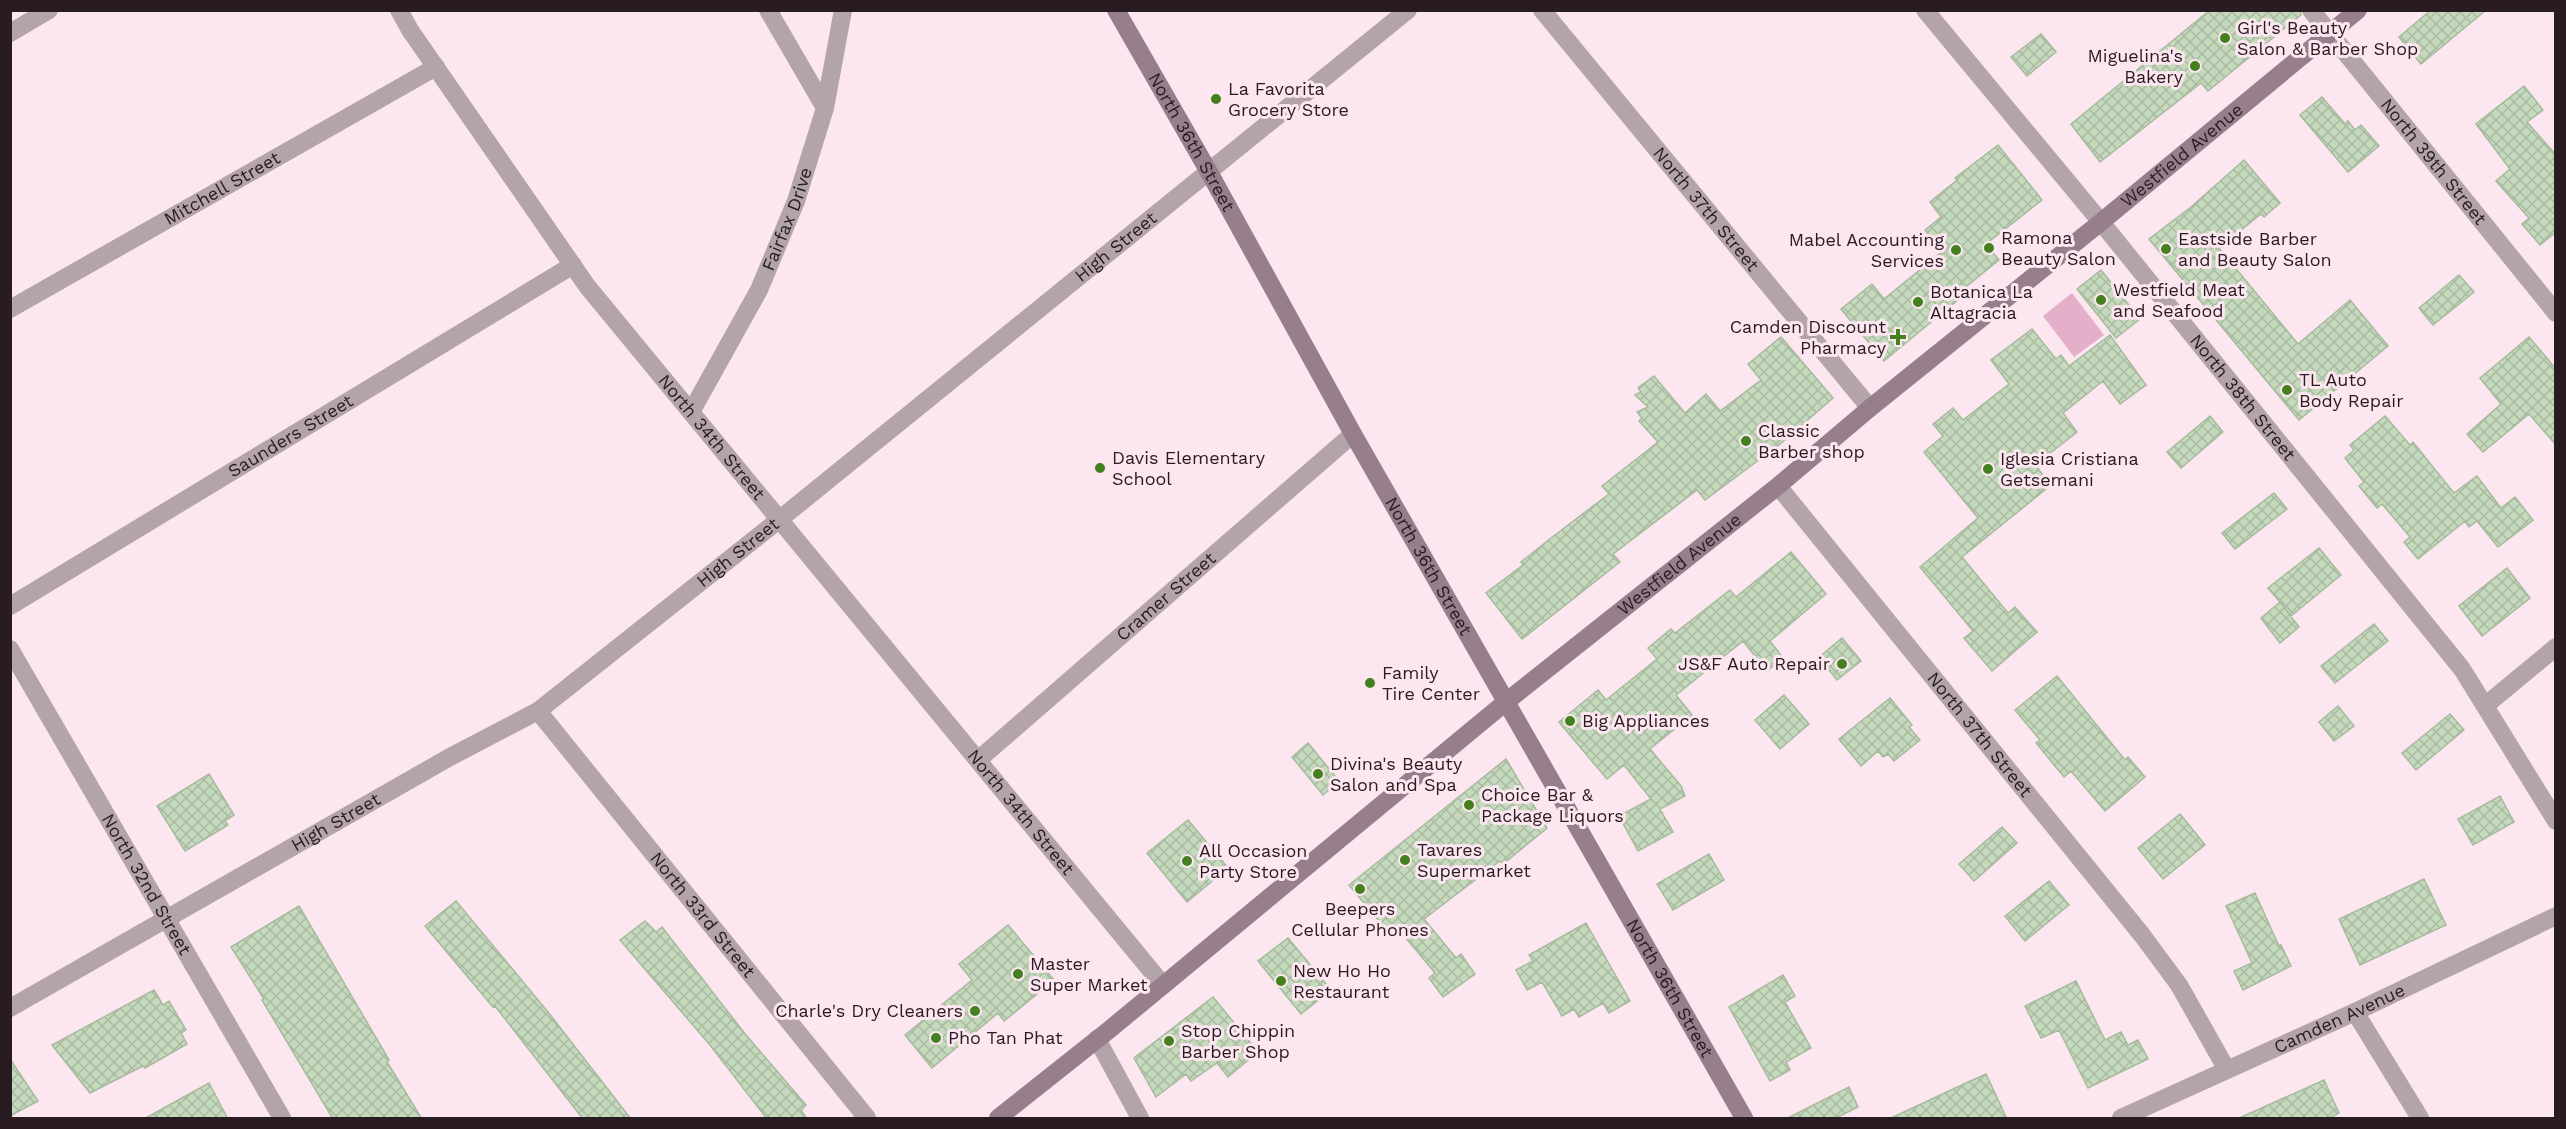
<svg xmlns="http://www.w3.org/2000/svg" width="2566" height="1129" viewBox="0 0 2566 1129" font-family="'Work Sans',sans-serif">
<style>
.green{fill:#e3afc9}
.building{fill:url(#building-cross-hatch);stroke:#a6ba9d;stroke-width:1.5}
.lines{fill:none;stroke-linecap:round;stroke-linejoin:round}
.street{stroke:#b3a3aa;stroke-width:18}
.secondary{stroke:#967f8a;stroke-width:18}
.poi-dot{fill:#44801e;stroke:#fce6f0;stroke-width:2}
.labels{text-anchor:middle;stroke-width:6;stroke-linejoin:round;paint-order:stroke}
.poi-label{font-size:18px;fill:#281b21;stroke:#fce6f0;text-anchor:start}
.street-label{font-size:18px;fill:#281b21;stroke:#fce6f0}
</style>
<defs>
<pattern id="building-cross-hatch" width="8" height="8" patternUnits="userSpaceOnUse" patternTransform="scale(1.5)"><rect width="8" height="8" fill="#c5dabc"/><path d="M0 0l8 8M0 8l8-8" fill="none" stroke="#a9baa1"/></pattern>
</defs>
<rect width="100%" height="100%" fill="#fce6f0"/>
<path class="green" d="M2072,293l32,42 -30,22 -31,-41z"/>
<path class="building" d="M2210,10h90l1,5 -93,76 -7,-8 -101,79 -29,-38z
M2431,10h55l-65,54 -22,-27z
M2041,34l15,18 -29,24 -16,-19z
M2524,86l19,24 -16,12 29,33v77l-16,13 -18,-21 7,-6 -33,-37 14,-12 -34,-45z
M2322,97l23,27 3,-3 7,9 6,-5 18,21 -31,26 -48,-57z
M1998,145l44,55 -56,44 13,16 -32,26 3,4 -86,71 -43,-52 31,-25 12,15 59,-48 -18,-21 16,-13 -11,-15 27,-22 -2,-2z
M2244,160l36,43 -16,14 -3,-3 -42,34 79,96 52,-44 38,46 -89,74 -150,-181 42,-32z
M2101,270l39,49 -24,19 -39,-49z
M2459,275l15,17 -41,33 -14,-17z
M2032,329l24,30 5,-4 8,11 41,-31 36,50 -26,19 -17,-23 -40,32 14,19 -42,33 16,20 -89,72 46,56 7,-6 22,25 -45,39 -28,-33 9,-7 -53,-64 58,-49 -54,-66 19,-16 -10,-12 20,-16 10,12 46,-36 -18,-24z
M1781,337l52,61 -54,47 -74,55 -8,-10 -84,64 7,8 -98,77 -36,-46 37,-28 -2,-3 30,-24 58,-44 -7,-8 56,-44 -19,-21 3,-3 -5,-6 11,-5 -13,-12 6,-3 -3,-4 16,-12 31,37 21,-19 14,17 41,-31 -13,-16z
M2529,337l27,32v76l-27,-31 -46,38 -16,-18 34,-30 -21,-26z
M2210,416l13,16 -42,36 -14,-16z
M2385,416l25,29 3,-3 41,51 23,-17 24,32 14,-11 18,23 -35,27 -21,-26 -8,6 -4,-6 -47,38 -14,-17 6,-5 -28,-33 -5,4 -18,-22 5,-4 -19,-24 9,-8 -4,-5z
M2274,493l13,16 -52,40 -13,-16z
M2319,548l22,27 -50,41 -11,-14 19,25 -19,16 -19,-25 19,-16 -12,-14z
M1791,552l35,42 -56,47 13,17 -16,13 -24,-30 -67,54 16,20 -42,34 31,37 4,10 -25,13 13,23 -35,19 -19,-35 32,-17 -27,-34 -17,14 -48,-57 39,-32 8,10 51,-41 -9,-11 23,-19 4,4 55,-43 6,7z
M2507,568l23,30 -48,38 -23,-30z
M2374,624l14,17 -53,42 -14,-17z
M1842,638l19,23 -24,19 -18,-23z
M2057,676l68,84 3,-3 17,20 -40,34 -34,-40 -7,6 -28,-34 4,-3 -25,-30z
M1784,695l25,29 -29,25 -25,-29z
M1890,698l22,27 -3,2 11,13 -26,21 -6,-7 -5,3 -5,-6 -17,15 -22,-27z
M2338,706l16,20 -20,15 -15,-19z
M2450,714l14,16 -48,40 -14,-17z
M1308,743l31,38 -16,14 -31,-38z
M1506,759l41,69 -44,36 -3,-3 -76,58 32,39 5,-4 14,20 -32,23 -14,-19 6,-5 -39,-47 -8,6 -39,-47z
M209,774l25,41 -9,6 3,4 -43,26 -28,-45z
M2500,796l14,26 -41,23 -15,-26z
M2180,814l25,31 -42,34 -25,-31z
M1188,820l40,48 -41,34 -40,-49z
M2002,827l15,16 -43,38 -15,-17z
M1709,854l15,26 -51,30 -16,-26z
M2424,879l22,46 -86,40 -21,-46z
M2049,881l20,24 -44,36 -20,-25z
M2255,893l24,53 2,-1 10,21 -48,24 -9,-19 18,-8 -26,-57z
M456,901l92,111 83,107h-48l-88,-113 -2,1 -68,-81z
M299,906l90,154 -2,2 35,57h-89l-71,-119 2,-1 -33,-52z
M645,921l11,11 6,-5 84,108 60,70 -5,5 6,9h-40l-57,-74 -90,-105z
M1586,923l44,78 -21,12 -6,-10 -24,14 -5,-8 -12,7 -20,-34 -15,8 -11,-20 17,-9 -4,-6z
M1008,925l46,55 -50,41 -6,-8 -66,55 -27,-33 67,-55 -13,-16z
M1288,938l43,52 -30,24 -43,-53z
M1783,975l12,21 -10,6 26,46 -25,14 4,8 -20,11 -41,-74z
M2076,981l29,59 16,-8 7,13 10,-5 10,19 -60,29 -29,-58 -18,8 -16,-32z
M154,990l9,15 6,-4 17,29 -5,3 6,11 -42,24 -2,-2 -53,27 -38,-48z
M1213,997l45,55 -30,25 -11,-14 -26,18 -5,-7 -30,23 -22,-39z
M10,1059l28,42 -28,15z
M1986,1074l21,45h-118l77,-36z
M2324,1080l15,33 -11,6h-91z
M209,1083l19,36h-84l47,-26z
M1849,1087l9,20 -24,12h-48z"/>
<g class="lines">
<g class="street">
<path id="s1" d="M399,10l11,20 177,256 576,699"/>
<path d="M768,10l57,98"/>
<path id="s2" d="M1542,10l328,398"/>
<path id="s3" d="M1925,10l176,212 361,447 94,152"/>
<path id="s4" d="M2311,10l245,303"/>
<path d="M10,33l39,-23"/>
<path id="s5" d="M10,309l426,-242"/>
<path id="s6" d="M691,412l68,-122 37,-89 29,-93 18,-98"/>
<path id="s7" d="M1778,486l364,449 37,50 48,85"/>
<path id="s8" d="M10,606l563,-341"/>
<path id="s9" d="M10,649l272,469"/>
<path d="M2486,705l70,-58"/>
<path id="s10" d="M538,711l329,407"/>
<path id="s11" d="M978,760l375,-326"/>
<path id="s12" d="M10,1008l440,-251 88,-46 242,-192 628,-509"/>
<path d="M2355,1012l65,106"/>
<path d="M1097,1039l43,79"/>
<path id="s13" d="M2121,1118l234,-106 201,-96"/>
</g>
<g class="secondary">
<path id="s14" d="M1116,10l93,162 144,262 391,684"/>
<path id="s15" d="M998,1118l111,-88 398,-329 271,-215 92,-78 231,-186 257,-212"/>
</g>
</g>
<g class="poi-dot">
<circle cx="2225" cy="38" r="6"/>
<circle cx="2195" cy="66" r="6"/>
<circle cx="1216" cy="99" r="6"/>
<circle cx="1989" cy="248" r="6"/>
<circle cx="2166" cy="249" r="6"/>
<circle cx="1956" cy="250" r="6"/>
<circle cx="2101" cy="300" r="6"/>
<circle cx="1918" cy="302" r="6"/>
<path d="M1895 328h6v6h6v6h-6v6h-6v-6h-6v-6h6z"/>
<circle cx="2287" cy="390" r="6"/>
<circle cx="1746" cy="441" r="6"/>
<circle cx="1100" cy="468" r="6"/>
<circle cx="1988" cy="469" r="6"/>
<circle cx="1842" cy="664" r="6"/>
<circle cx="1370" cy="683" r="6"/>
<circle cx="1570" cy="721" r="6"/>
<circle cx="1318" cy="774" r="6"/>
<circle cx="1469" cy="805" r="6"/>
<circle cx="1405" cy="860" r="6"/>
<circle cx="1187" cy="861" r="6"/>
<circle cx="1360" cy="889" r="6"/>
<circle cx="1018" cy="974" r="6"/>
<circle cx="1281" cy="981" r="6"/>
<circle cx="975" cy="1011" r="6"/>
<circle cx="936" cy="1038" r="6"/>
<circle cx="1169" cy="1041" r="6"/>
</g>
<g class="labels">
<g class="poi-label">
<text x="2237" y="34">Girl's Beauty<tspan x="2237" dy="21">Salon &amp; Barber Shop</tspan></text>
<text x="2183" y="62" text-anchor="end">Miguelina's<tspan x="2183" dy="21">Bakery</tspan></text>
<text x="1228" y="95">La Favorita<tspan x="1228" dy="21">Grocery Store</tspan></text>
<text x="2001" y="244">Ramona<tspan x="2001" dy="21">Beauty Salon</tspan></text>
<text x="2178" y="245">Eastside Barber<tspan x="2178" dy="21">and Beauty Salon</tspan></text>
<text x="1944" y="246" text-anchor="end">Mabel Accounting<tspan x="1944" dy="21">Services</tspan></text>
<text x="2113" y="296">Westfield Meat<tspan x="2113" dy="21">and Seafood</tspan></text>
<text x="1930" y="298">Botanica La<tspan x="1930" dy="21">Altagracia</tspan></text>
<text x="1886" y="333" text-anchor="end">Camden Discount<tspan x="1886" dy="21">Pharmacy</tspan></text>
<text x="2299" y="386">TL Auto<tspan x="2299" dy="21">Body Repair</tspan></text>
<text x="1758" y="437">Classic<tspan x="1758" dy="21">Barber shop</tspan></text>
<text x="1112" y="464">Davis Elementary<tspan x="1112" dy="21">School</tspan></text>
<text x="2000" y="465">Iglesia Cristiana<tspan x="2000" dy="21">Getsemani</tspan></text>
<text x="1830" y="670" text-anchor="end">JS&amp;F Auto Repair</text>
<text x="1382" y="679">Family<tspan x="1382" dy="21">Tire Center</tspan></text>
<text x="1582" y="727">Big Appliances</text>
<text x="1330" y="770">Divina's Beauty<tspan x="1330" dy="21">Salon and Spa</tspan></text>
<text x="1481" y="801">Choice Bar &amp;<tspan x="1481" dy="21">Package Liquors</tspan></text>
<text x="1417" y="856">Tavares<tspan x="1417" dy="21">Supermarket</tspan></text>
<text x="1199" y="857">All Occasion<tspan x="1199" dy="21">Party Store</tspan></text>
<text x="1360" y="915" text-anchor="middle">Beepers<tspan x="1360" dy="21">Cellular Phones</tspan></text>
<text x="1030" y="970">Master<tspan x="1030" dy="21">Super Market</tspan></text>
<text x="1293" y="977">New Ho Ho<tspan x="1293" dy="21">Restaurant</tspan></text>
<text x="963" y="1017" text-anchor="end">Charle's Dry Cleaners</text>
<text x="1181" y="1037">Stop Chippin<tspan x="1181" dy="21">Barber Shop</tspan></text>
<text x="948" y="1044">Pho Tan Phat</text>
</g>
<g class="street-label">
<text dy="6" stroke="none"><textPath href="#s14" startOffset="152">North 36th Street</textPath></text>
<text dy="6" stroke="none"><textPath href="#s15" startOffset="1526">Westfield Avenue</textPath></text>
<text dy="6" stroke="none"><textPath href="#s4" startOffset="195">North 39th Street</textPath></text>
<text dy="6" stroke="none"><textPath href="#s5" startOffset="244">Mitchell Street</textPath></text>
<text dy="6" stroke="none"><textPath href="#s2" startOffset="258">North 37th Street</textPath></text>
<text dy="6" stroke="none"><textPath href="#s6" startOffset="216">Fairfax Drive</textPath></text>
<text dy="6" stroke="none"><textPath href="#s12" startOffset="1347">High Street</textPath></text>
<text dy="6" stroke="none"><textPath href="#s3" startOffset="501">North 38th Street</textPath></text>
<text dy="6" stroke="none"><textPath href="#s8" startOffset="328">Saunders Street</textPath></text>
<text dy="6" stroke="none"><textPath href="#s1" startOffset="530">North 34th Street</textPath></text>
<text dy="6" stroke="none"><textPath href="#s12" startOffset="861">High Street</textPath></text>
<text dy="6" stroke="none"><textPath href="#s14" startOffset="638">North 36th Street</textPath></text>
<text dy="6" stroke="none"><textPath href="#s15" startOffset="878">Westfield Avenue</textPath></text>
<text dy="6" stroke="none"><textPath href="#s11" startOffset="249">Cramer Street</textPath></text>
<text dy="6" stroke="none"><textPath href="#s7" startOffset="320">North 37th Street</textPath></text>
<text dy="6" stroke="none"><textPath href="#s1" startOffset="1016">North 34th Street</textPath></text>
<text dy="6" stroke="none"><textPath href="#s12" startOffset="375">High Street</textPath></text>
<text dy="6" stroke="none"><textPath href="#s9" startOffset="272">North 32nd Street</textPath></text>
<text dy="6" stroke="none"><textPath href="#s10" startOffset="262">North 33rd Street</textPath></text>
<text dy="6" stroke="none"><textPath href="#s14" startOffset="1124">North 36th Street</textPath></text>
<text dy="6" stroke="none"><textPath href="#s13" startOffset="240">Camden Avenue</textPath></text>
</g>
</g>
<rect width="2566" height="1129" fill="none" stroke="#281b21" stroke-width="24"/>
</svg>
